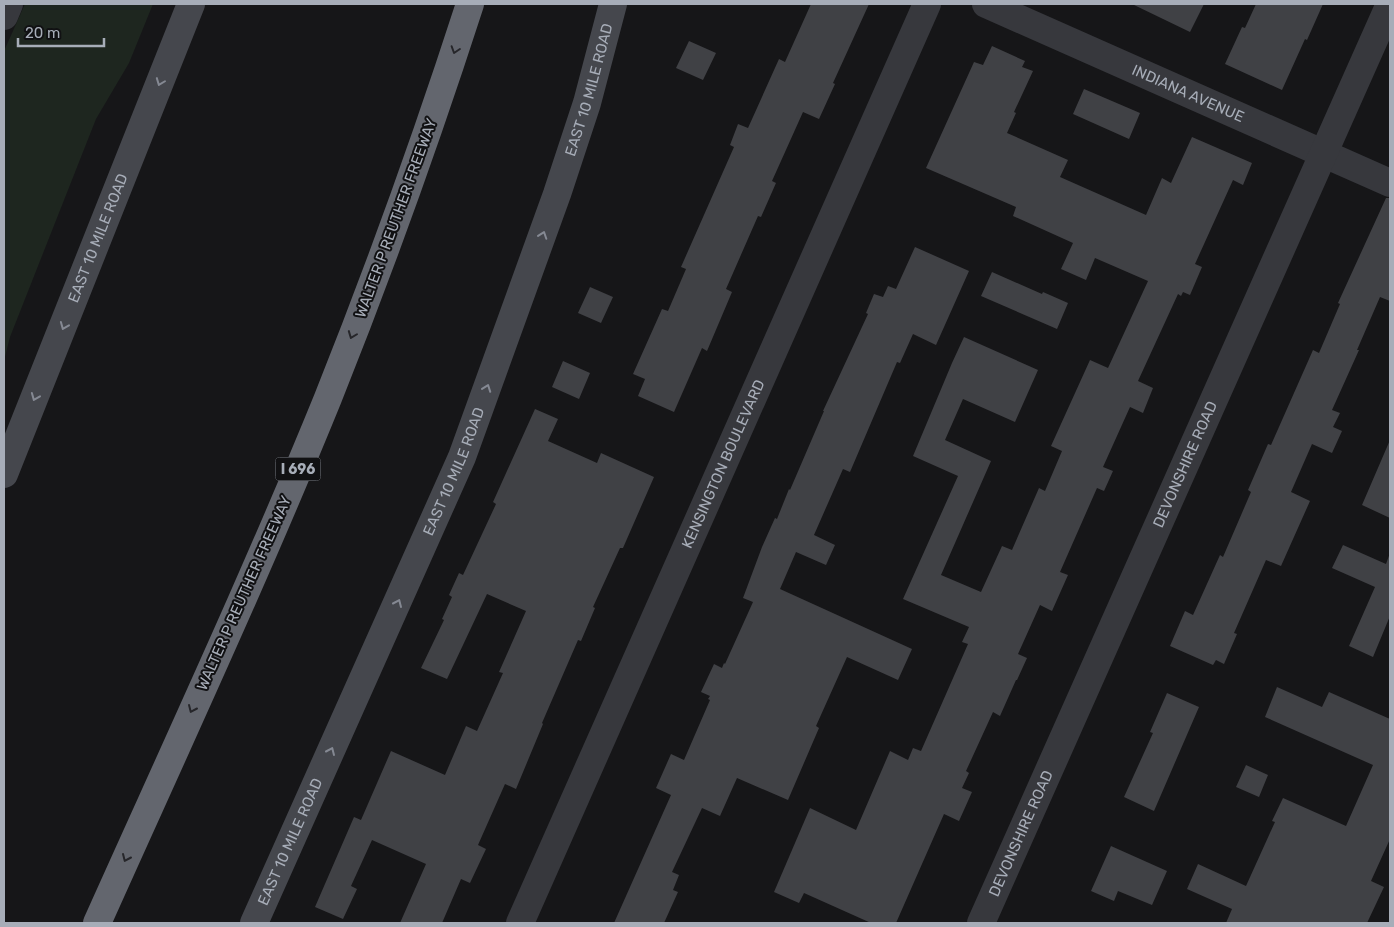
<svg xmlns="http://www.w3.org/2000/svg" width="1394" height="927" viewBox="0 0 1394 927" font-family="Rubik,sans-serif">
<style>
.green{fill:#1e261f}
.building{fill:#404145}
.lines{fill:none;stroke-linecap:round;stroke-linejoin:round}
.street{stroke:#37383d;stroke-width:28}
.secondary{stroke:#45474d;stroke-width:28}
.highway{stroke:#63666e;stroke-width:28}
.oneway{stroke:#26262a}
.oneway2{stroke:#858993}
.labels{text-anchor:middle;stroke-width:4;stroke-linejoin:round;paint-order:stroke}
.shield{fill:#111113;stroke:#7a7e86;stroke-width:1}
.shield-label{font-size:14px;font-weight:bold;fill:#a7adb8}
.street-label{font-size:15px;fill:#a7adb8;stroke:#111113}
</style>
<rect width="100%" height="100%" fill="#161618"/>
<path class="green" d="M25,4h128l-24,59 -33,56 -86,218 -6,24v-310z"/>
<path class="building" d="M811,4h58l-36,79 2,1 -16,35 -16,-7 -31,69 4,2 -15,34 -3,-1 -32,73 6,3 -25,59 -5,-3 -28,64 -36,-16 7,-17 -12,-5 29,-65 6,2 18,-42 -5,-2 53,-120 -4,-2 8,-21 10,4 31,-69 6,3z
M1132,4h72l-14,28z
M1256,4h67l-16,36 -2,-1 -23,51 -57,-26 17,-37 3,1z
M689,41l27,12 -13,27 -27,-12z
M992,46l33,15 -3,6 11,4 -19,41 2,1 -9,20 61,27 -8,17 86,38 16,-37 9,5 21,-46 60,26 -9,22 -10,-5 -38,84 7,3 -12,28 -7,-3 -2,4 -3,-2 -40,87 15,7 -10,25 -13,-6 -27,60 10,4 -9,20 -7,-3 -37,84 8,3 -16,36 -12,-6 -22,49 9,4 -10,22h-1l-16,36 -7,-4 -27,59 3,2 -7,15 10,4 -13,29 -15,-7 -48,109h-25l-67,-30 -5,10 -25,-11 36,-84 46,22 34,-79 18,9 5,-12 8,3 47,-107 -6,-2 7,-15 -66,-28 55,-123 -45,-20 39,-93 12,-26 74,33 -23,52 -52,-23 -18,41 46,21 -50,114 40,17 21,-46 10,4 27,-62 6,3 17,-40 -11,-5 39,-86 18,8 40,-87 -53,-23 -9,22 -25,-11 12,-26 -60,-27 3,-9 -90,-39 48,-106 9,3z
M1084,89l56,24 -11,26 -56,-25z
M1386,198h4v103l-10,-4 -23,53h2l-27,60 8,3 -7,14 9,4 -10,22 -20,-9 -21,48 19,9 -29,65 -15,-6 -32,73 3,1 -13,30 -8,-4 -3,5 -43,-19 15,-35 8,4 27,-60 3,2 28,-65 -3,-2 20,-46 3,1 42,-95 6,3 21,-49 -2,-1z
M915,247l54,24 -33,74 -23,-11 -13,29 -3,-1 -47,110 -7,-3 -29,66 21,10 -9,20 -30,-13 -16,37 132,60 -14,31 -51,-23 -31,69 3,2 -31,72 -51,-22 -17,38 -18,-8 -30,64 7,3 -6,15 5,2 -14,31h-50l57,-128 -15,-7 15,-34 13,6 26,-60 -2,-1 2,-3 -9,-4 13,-28 8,4 2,-5 1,1 28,-62 -10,-4 19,-51 13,-29 2,1 12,-30 1,1 34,-79h-1l45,-97 -2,-1 8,-19 9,3 5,-11 8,3z
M992,272l50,22 1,-2 25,11 -11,26 -76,-33z
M590,287l23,10 -12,26 -23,-10z
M563,361l27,12 -11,26 -27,-12z
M535,409l23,10 -10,22 49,22 4,-10 53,24 -31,71h-3l-27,59 2,1 -14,33 -3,-1 -36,83 1,1 -27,65 -11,-5 -27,61 8,4 -16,34 -9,-4 -19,44h-42l26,-59 -54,-24 -21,46 6,3 -14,30 -28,-12 39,-90 7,3 30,-69 54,24 21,-49 11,5 26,-58 -4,-1 27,-61 -39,-17 -40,85 -26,-11 23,-48 -2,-1 10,-22 -3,-2 10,-22 4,2 33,-71 -3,-2z
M1390,440v78l-28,-13z
M1343,545l43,19 4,-11v63l-17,41 -24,-11 26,-59 -43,-19z
M1277,687l45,20 7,-15 61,27v120l-19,42 13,6 -17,36h-141l6,-14 -45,-20 11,-25 48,22 29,-64 -3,-1 11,-23 63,28 27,-61 -108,-48z
M1167,693l32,14 -45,104 -30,-14 29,-64 -3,-1z
M1246,765l22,10 -9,22 -23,-10z
M1111,846l56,25 -15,34 -34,-14 -4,10 -23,-10z"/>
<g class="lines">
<g class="street">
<path id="s1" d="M986,4l404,179"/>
<path d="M4,16l5,-12"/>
<path id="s2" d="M520,923l407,-919"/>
<path id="s3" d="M981,923l409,-919"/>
</g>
<g class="secondary">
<path id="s4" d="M4,474l187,-470"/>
<path id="s5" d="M254,923l208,-466 95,-263 30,-91 26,-99"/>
</g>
<path class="highway" d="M97,923c78,-174 159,-348 231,-525 52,-130 99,-261 142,-394"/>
</g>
<defs><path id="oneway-chevron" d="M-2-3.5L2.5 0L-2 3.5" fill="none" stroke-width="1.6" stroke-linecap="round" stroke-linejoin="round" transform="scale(1.25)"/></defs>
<g class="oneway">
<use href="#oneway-chevron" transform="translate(455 50) rotate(108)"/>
<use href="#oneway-chevron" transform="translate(352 335) rotate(111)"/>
<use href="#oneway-chevron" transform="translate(192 709) rotate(114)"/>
<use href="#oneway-chevron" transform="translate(126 858) rotate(114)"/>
</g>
<g class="oneway2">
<use href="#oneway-chevron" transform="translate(160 82) rotate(111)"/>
<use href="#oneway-chevron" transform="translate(543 235) rotate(-71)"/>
<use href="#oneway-chevron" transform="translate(64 326) rotate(112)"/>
<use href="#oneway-chevron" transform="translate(487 388) rotate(-70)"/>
<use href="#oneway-chevron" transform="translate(35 397) rotate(112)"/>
<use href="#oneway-chevron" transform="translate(398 603) rotate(-66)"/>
<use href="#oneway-chevron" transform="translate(331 751) rotate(-66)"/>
</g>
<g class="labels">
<rect class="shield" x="275.5" y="457.5" width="45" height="23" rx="4"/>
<g class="shield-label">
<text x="298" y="474">I 696</text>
</g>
<g class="street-label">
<text dy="5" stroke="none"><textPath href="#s5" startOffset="899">EAST 10 MILE ROAD</textPath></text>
<text dy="5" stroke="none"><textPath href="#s1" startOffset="221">INDIANA AVENUE</textPath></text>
<text transform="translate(396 218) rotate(-70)" y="5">WALTER P REUTHER FREEWAY</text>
<text dy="5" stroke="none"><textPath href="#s4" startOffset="254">EAST 10 MILE ROAD</textPath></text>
<text dy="5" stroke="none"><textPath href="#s2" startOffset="502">KENSINGTON BOULEVARD</textPath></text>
<text dy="5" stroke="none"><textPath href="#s3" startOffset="502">DEVONSHIRE ROAD</textPath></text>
<text dy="5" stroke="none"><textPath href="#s5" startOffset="494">EAST 10 MILE ROAD</textPath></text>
<text transform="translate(244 593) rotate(-66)" y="5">WALTER P REUTHER FREEWAY</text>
<text dy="5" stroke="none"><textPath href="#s3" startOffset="98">DEVONSHIRE ROAD</textPath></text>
<text dy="5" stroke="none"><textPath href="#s5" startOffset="89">EAST 10 MILE ROAD</textPath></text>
</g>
</g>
<rect width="1394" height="927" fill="none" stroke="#a7adb8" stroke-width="10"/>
<path d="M18 38v8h86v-8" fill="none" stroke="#a7adb8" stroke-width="2.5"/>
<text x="25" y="38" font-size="15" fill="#a7adb8" stroke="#111113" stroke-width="4" paint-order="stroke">20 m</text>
</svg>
